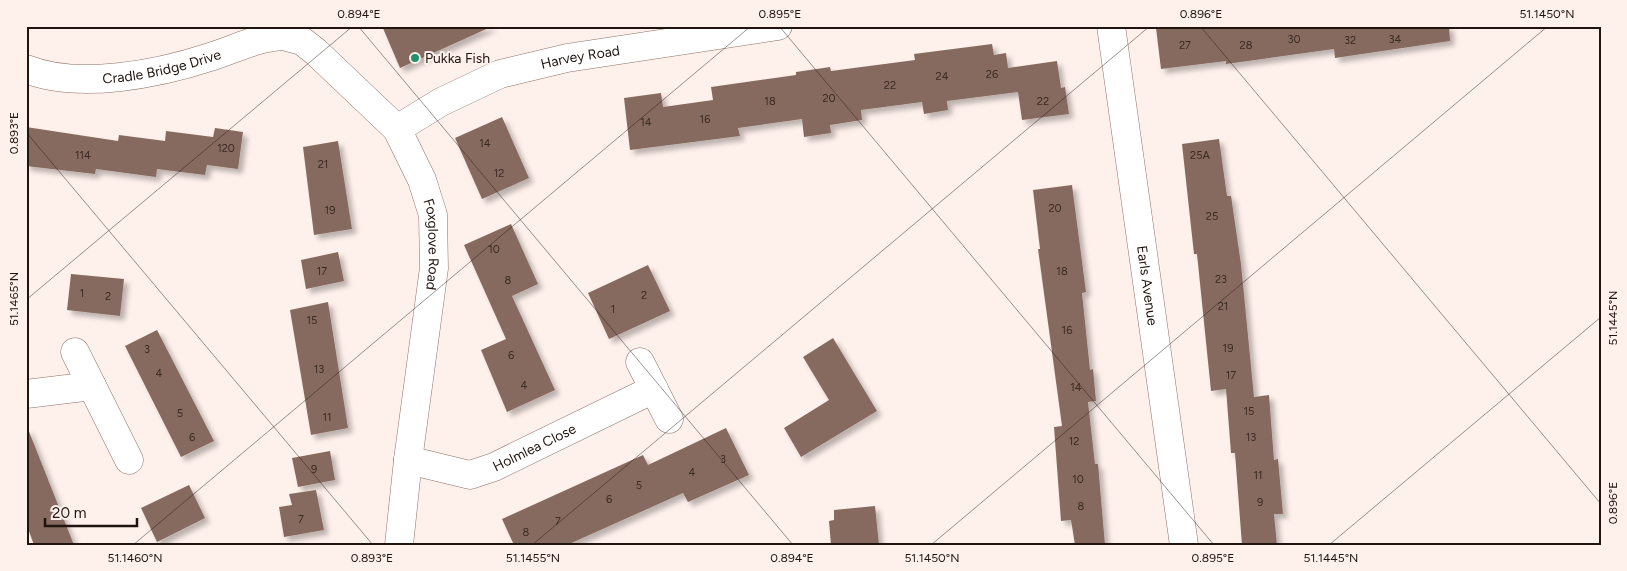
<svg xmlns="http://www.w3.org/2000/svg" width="1627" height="571" viewBox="0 0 1627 571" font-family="Figtree,sans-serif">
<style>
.building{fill:#876b5f;filter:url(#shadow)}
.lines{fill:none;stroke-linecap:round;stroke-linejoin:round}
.minor-casing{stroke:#8d7165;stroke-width:29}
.minor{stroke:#fff;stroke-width:28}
.ticks{fill:none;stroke:#1f140f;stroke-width:1;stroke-opacity:0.45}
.poi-dot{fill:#23906f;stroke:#fef0eb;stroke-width:2}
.labels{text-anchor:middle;stroke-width:4;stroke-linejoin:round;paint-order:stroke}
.number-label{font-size:11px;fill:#392a23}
.poi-label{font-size:14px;fill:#1f140f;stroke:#fef0eb;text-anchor:start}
.street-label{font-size:14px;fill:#1f140f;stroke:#fef0eb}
.neatline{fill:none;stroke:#1f140f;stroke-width:2}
.ticks-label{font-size:12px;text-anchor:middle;fill:#1f140f}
</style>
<defs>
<filter id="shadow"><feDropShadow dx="4.5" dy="4.5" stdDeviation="2.5" flood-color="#0004"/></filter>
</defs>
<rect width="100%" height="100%" fill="#fef0eb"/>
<path class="building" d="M382,26h111l-93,42z
M1168,26h281l1,15 -115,17 -1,-9 -108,15v-3l-65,8 -5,-41z
M992,44l2,11 12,-2 2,15 49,-7 4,27 4,-1 4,27 -47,6 -4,-28 -71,9 1,9 -24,4 -2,-12 -61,8 1,10 -32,5 1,8 -27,4 -2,-18 -64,9 2,8 -110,14 -6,-52 37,-5 2,14 50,-7 -2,-13 85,-12v-3l34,-5 1,4 84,-11 -1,-6z
M502,117l27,61 -47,21 -27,-61z
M26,127l92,14 1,-6 46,6 1,-10 47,6 2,-9 28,4 -5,37 -31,-4 -2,10 -48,-6 -1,8 -60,-8 -1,5 -69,-8z
M1219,139l8,57h4l10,68 13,133 15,-2 5,65 4,-1 5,55h-9l3,31h-35l-7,-92h-4l-5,-64 -15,2 -14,-137h-3l-12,-110z
M338,141l14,88 -38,6 -11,-88z
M1072,185l14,107 -4,1 8,77 3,-1 3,32 -8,1 7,62h3l7,81h-30l-4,-25 -10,1 -7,-94 8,-1 -24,-177h2l-7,-59z
M511,224l27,60 -26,12 43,94 -48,22 -26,-62 25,-11 -42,-94z
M338,252l6,29 -38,8 -5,-29z
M648,265l22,46 -61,28 -21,-46z
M71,274l53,5 -4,37 -53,-6z
M328,302l20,126 -37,7 -21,-125z
M157,330l57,111 -33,16 -56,-111z
M833,338l44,73 -76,46 -17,-29 45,-28 -26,-43z
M726,428l23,47 -61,27 -5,-9 -116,52h-53l-12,-26 141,-64 5,10z
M26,429h2l46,116h-40l-8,-22z
M330,451l5,29 -37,7 -6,-29z
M189,485l16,33 -48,24 -16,-34z
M316,490l8,40 -40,7 -5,-30 13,-2 -3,-11z
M875,506l4,39h-48l-2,-24 5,-1v-10z"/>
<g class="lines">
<g class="minor-casing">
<g id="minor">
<path id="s1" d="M1111,26l73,519"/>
<path id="s2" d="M283,36l19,5 14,11 81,77 25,51 11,35 1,53 -26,192 -9,85"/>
<path id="s3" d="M26,69c53,21 132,5 184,-12 26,-8 47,-20 73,-21l6,-10"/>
<path id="s4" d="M397,129l44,-27 59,-28 67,-16 211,-32"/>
<path d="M75,352l54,108"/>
<path d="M640,362l29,57"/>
<path d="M26,394l66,-8"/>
<path id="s5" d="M408,460l62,15 24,-8 160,-78"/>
</g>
</g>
<use href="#minor" class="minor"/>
</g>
<path class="ticks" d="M358,26l435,519M779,26l435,519M1200,26l401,478M26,132l347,413M26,300l327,-274M133,545l618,-519M532,545l618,-519M931,545l617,-519M1329,545l272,-228"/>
<circle class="poi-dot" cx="415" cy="58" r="5"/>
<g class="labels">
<g class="number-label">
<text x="1294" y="43">30</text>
<text x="1395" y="43">34</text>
<text x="1350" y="44">32</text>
<text x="1185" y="49">27</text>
<text x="1246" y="49">28</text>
<text x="992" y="78">26</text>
<text x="942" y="80">24</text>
<text x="890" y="89">22</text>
<text x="829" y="102">20</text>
<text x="770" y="105">18</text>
<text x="1043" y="105">22</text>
<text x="705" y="123">16</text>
<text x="646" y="126">14</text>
<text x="485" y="147">14</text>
<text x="226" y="152">120</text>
<text x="83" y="159">114</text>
<text x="1200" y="159">25A</text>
<text x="323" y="168">21</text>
<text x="499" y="177">12</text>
<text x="1055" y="212">20</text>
<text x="330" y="214">19</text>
<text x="1212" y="220">25</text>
<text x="494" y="253">10</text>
<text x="322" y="275">17</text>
<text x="1062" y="275">18</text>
<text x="1221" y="283">23</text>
<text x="508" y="284">8</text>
<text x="82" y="297">1</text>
<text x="644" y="299">2</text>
<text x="108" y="300">2</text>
<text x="1223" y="310">21</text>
<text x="613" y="313">1</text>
<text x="312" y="324">15</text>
<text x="1067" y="334">16</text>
<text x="1228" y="352">19</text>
<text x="147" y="353">3</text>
<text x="511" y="359">6</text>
<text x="319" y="373">13</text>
<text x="159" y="377">4</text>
<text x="1231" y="379">17</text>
<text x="524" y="389">4</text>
<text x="1076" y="391">14</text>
<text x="1249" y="415">15</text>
<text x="180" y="417">5</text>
<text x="327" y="421">11</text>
<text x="192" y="441">6</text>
<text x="1251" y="441">13</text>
<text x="1074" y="445">12</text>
<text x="723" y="463">3</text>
<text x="314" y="473">9</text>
<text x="692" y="476">4</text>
<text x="1258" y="479">11</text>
<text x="1078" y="483">10</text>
<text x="639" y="489">5</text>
<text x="609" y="503">6</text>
<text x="1260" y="506">9</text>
<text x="1081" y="510">8</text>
<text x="301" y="523">7</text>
<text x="558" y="525">7</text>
<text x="526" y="536">8</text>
</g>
<g class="poi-label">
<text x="425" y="63">Pukka Fish</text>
</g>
<g class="street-label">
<text dy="5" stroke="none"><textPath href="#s4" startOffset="199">Harvey Road</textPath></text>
<text dy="5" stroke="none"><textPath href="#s3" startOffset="138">Cradle Bridge Drive</textPath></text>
<text dy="5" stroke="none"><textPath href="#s2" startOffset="272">Foxglove Road</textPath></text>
<text dy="5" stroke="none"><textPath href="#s1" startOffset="262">Earls Avenue</textPath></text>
<text dy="5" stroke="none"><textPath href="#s5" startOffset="134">Holmlea Close</textPath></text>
</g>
</g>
<rect width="1627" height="571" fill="none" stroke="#fef0eb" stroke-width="55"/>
<path d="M45 518v8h92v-8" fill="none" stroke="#1f140f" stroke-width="2.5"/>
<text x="52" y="518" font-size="15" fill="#1f140f" stroke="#fef0eb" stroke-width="4" paint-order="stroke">20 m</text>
<rect x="28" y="28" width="1572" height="516" class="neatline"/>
<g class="ticks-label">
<text x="359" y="18">0.894°E</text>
<text x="780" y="18">0.895°E</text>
<text x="1201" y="18">0.896°E</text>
<text x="1547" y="18">51.1450°N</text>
<text transform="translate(14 133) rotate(-90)" y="4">0.893°E</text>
<text transform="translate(14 299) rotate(-90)" y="4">51.1465°N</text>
<text transform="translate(1613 318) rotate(-90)" y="4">51.1445°N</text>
<text transform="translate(1613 503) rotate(-90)" y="4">0.896°E</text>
<text x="135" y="562">51.1460°N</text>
<text x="372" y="562">0.893°E</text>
<text x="533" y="562">51.1455°N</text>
<text x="792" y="562">0.894°E</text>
<text x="932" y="562">51.1450°N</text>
<text x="1213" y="562">0.895°E</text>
<text x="1331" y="562">51.1445°N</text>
</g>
</svg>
